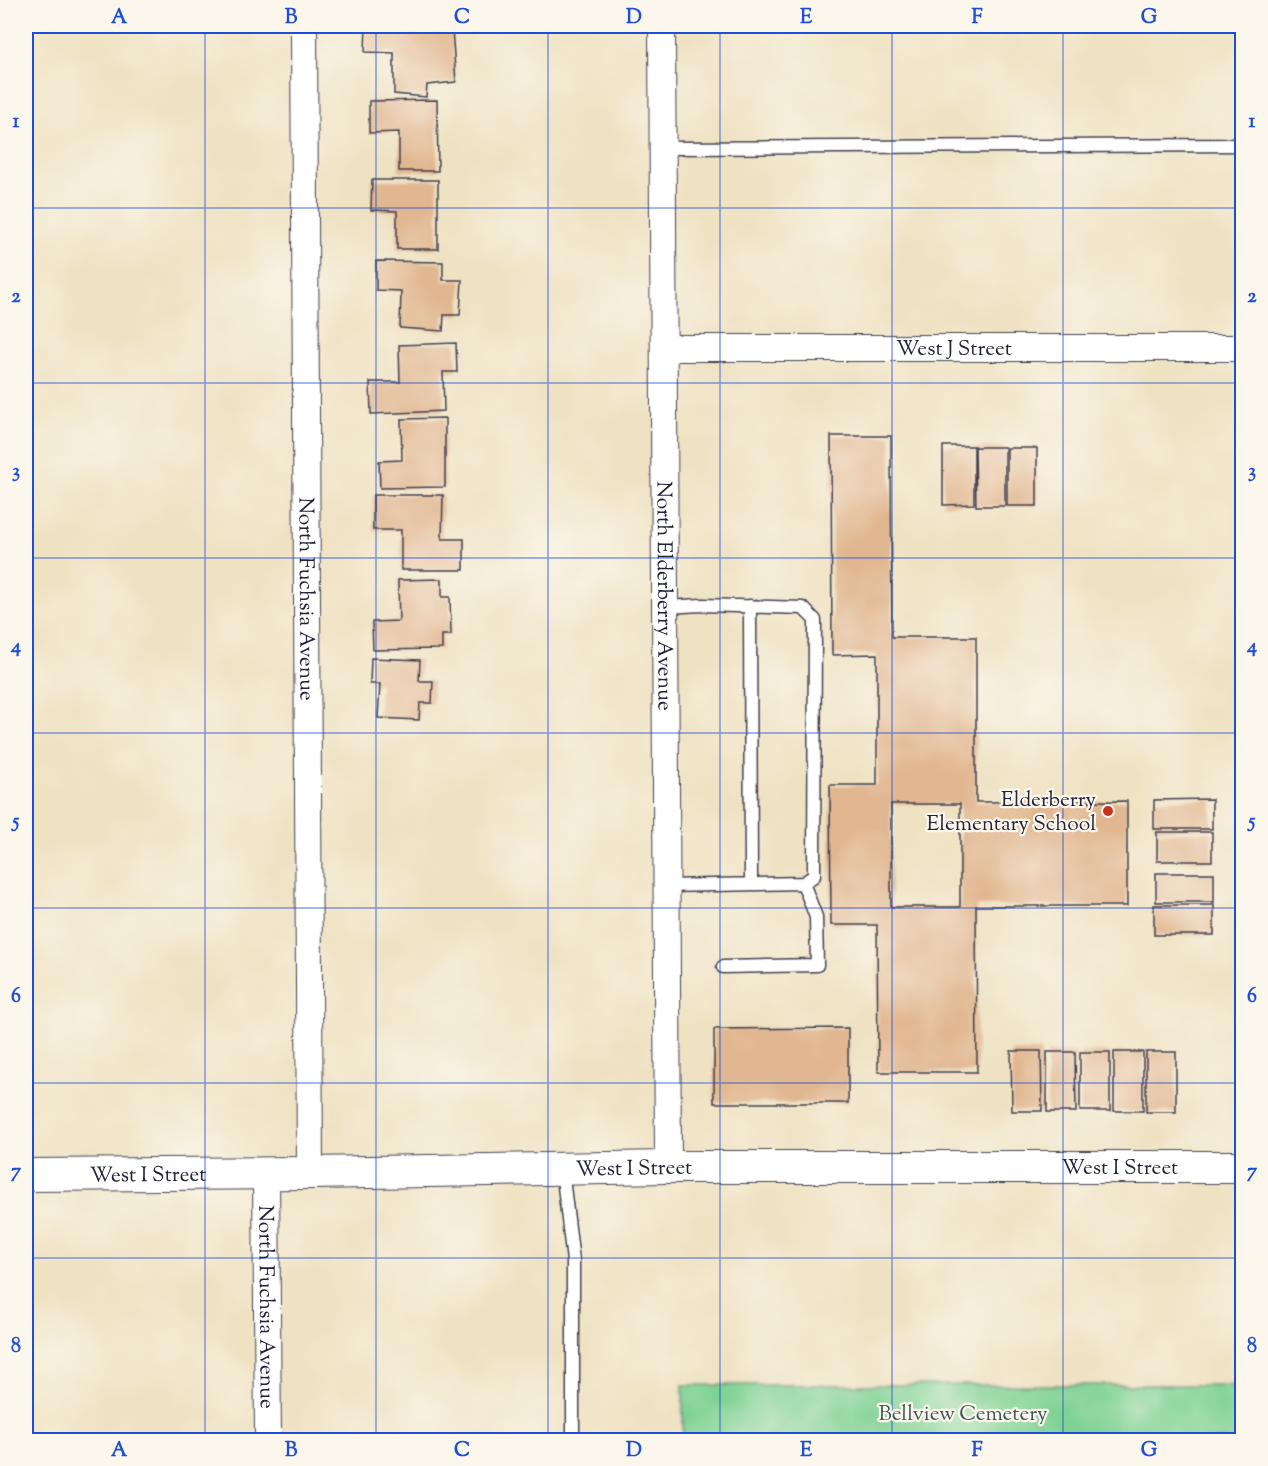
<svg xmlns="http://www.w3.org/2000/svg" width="1268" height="1466" viewBox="0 0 1268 1466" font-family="'Sorts Mill Goudy',serif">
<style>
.green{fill:#80d294;stroke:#517a68;stroke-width:1.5}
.building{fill:#e1b791;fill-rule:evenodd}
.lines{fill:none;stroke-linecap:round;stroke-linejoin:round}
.service-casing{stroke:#413f4f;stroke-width:15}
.minor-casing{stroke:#413f4f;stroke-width:28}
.tertiary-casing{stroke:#413f4f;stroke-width:34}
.service{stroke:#fff;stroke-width:12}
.minor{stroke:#fff;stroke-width:26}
.tertiary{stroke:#fff;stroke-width:32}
.grid{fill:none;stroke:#1d4ed8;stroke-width:1.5;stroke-opacity:0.55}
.poi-dot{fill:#c8321e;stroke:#fbf7ec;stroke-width:2}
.labels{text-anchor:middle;stroke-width:4.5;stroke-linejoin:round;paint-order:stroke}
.street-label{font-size:21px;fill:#22223b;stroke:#fbf7ec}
.poi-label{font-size:21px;fill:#22223b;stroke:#fbf7ec;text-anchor:end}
.park-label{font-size:21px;fill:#3e5756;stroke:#fbf7ec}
.neatline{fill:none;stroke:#1d4ed8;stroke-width:2}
.grid-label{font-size:20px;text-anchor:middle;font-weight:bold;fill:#1d4ed8}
</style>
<rect width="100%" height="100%" fill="#fbf7ec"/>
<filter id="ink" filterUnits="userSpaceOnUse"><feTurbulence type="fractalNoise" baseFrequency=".0167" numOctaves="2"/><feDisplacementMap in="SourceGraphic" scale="12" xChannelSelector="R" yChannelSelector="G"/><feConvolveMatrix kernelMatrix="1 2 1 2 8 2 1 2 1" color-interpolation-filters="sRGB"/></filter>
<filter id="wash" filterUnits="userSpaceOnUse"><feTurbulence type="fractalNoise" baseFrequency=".008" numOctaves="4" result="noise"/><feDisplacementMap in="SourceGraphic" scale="24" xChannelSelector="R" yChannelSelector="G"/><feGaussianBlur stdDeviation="1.35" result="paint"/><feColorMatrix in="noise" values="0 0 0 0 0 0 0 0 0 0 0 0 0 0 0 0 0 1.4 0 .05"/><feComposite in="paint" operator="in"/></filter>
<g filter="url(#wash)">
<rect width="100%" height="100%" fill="#efe2c3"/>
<path class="green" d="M683,1385h559v55h-559z"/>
<g id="blocks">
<path class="building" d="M366,26h66v5l20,-2 4,53 -29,3 -1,12 -32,-3v-41l-29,-1z
M437,100l1,71h-39v-39l-30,1v-32z
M372,180h66v69h-41v-38l-26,-1z
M376,261l67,1v18h19l-2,35h-16l-1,16 -43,-3 1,-37 -25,-1z
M456,343l1,29h-14l1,39 -73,3 -1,-32h30l-1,-37z
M445,418v69l-65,1 -1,-27 23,-1 -1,-41z
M831,436h60l1,201h84v165l151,-1v105h-151l1,166h-99l-1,-147h-46l-1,-140h47v-131l-45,1zM891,804h69v103h-69z
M943,446h31v58l-31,1z
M975,447h30v59h-29z
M1007,448h30v58h-30z
M373,495h70l-1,44h22v31h-63v-40h-28z
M442,579v18h8l1,38h-9v14l-69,1 -1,-28 27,-1 -1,-41z
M371,658l49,2 -1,21h14l-1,22h-12l-1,17 -41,-2 2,-34h-10z
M1212,799v30h-58v-29z
M1157,832h55v29h-55z
M1156,873h58v29h-58z
M1154,905h60v30h-60z
M848,1028v75h-134v-74z
M1011,1051h30l1,60h-30z
M1047,1052h28l1,60h-29z
M1080,1052h30v59h-30z
M1114,1052h29v59h-29z
M1146,1052h30v60h-30z"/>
</g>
</g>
<g filter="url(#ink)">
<use href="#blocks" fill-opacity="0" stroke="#413f4f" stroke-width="1.5"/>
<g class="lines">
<g class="service-casing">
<path id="service" d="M663,148l579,-3
M750,606l1,277
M665,607l37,-2 101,3 12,12 -1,256 -11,7 -136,3
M723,967l94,-2 -1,-48 -13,-34
M562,1170l11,91v179"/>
</g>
<g class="minor-casing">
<g id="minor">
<path id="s1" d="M304,26l6,1147"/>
<path id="s2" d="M662,26l6,1141"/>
<path id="s3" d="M664,348h578"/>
<path id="s4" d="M266,1173l2,267"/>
</g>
</g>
<g class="tertiary-casing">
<g id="tertiary">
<path id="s5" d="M26,1175l284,-2 358,-6h574"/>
</g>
</g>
<use href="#service" class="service"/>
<use href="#minor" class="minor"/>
<use href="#tertiary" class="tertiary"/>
</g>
</g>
<path class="grid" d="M205,26v1414M376,26v1414M548,26v1414M720,26v1414M892,26v1414M1063,26v1414M26,208h1216M26,383h1216M26,558h1216M26,733h1216M26,908h1216M26,1083h1216M26,1258h1216"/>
<circle class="poi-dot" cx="1108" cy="811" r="6"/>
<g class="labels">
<g class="street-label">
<text dy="7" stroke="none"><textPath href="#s3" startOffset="290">West J Street</textPath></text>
<text dy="7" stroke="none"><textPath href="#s2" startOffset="570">North Elderberry Avenue</textPath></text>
<text dy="7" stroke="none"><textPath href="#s1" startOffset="573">North Fuchsia Avenue</textPath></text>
<text dy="7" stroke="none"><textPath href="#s5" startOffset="1094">West I Street</textPath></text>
<text dy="7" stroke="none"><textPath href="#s5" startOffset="608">West I Street</textPath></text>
<text dy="7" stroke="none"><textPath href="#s5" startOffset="122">West I Street</textPath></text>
<text dy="7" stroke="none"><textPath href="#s4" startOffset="134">North Fuchsia Avenue</textPath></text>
</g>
<g class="poi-label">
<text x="1096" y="806">Elderberry<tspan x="1096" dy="24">Elementary School</tspan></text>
</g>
<g class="park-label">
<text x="963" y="1420">Bellview Cemetery</text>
</g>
</g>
<rect width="1268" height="1466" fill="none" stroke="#fbf7ec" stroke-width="66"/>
<rect x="33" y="33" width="1202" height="1400" class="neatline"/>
<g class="grid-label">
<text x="119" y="23">A</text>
<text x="291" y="23">B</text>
<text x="462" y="23">C</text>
<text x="634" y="23">D</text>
<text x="806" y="23">E</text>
<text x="977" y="23">F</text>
<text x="1149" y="23">G</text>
<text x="16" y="127">1</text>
<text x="1252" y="127">1</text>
<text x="16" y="302">2</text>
<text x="1252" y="302">2</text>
<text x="16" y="477">3</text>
<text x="1252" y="477">3</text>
<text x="16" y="652">4</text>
<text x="1252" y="652">4</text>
<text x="16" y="827">5</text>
<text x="1252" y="827">5</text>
<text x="16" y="1002">6</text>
<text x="1252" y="1002">6</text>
<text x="16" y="1177">7</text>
<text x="1252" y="1177">7</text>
<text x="16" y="1352">8</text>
<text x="1252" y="1352">8</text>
<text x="119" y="1456">A</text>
<text x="291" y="1456">B</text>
<text x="462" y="1456">C</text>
<text x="634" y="1456">D</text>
<text x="806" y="1456">E</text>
<text x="977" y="1456">F</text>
<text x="1149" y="1456">G</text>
</g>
</svg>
